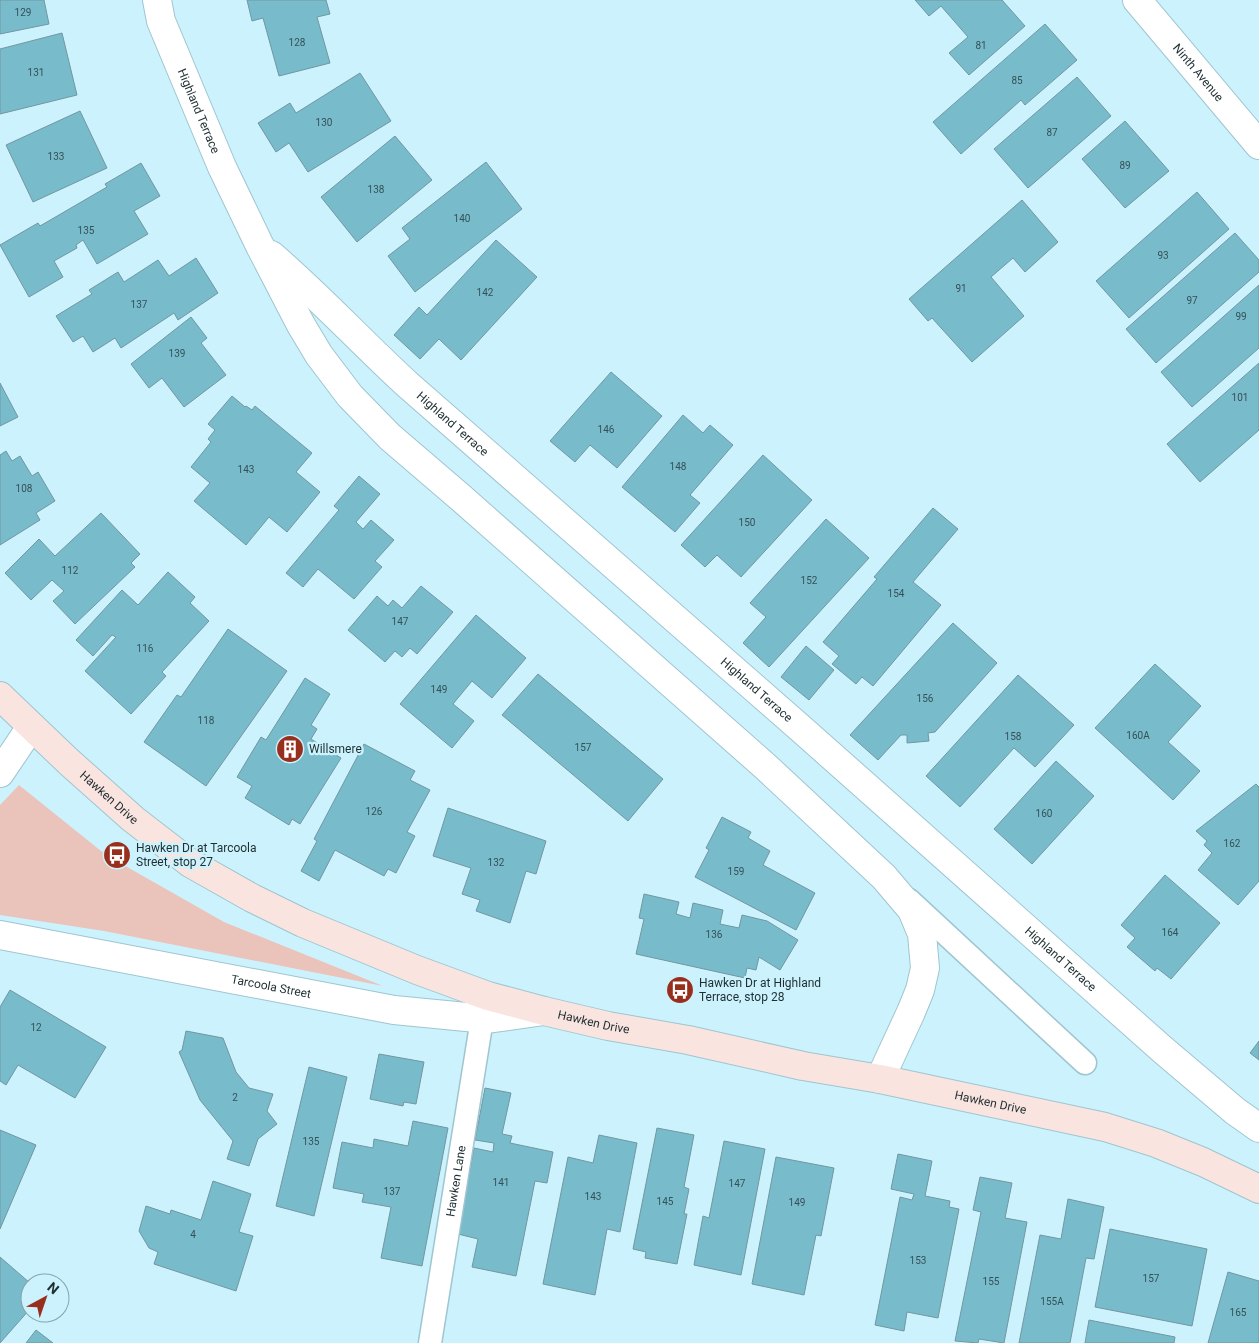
<svg xmlns="http://www.w3.org/2000/svg" width="1259" height="1343" viewBox="0 0 1259 1343" font-family="Roboto,sans-serif">
<style>
.green{fill:#eac4bb}
.building{fill:#78bbcb;stroke:#7297a0}
.lines{fill:none;stroke-linecap:round;stroke-linejoin:round}
.service-casing{stroke:#9fc5cf;stroke-width:25}
.minor-casing{stroke:#9fc5cf;stroke-width:30}
.secondary-casing{stroke:#9fc5cf;stroke-width:30}
.service{stroke:#fff;stroke-width:22}
.minor{stroke:#fff;stroke-width:28}
.secondary{stroke:#fae4e0;stroke-width:28}
.labels{text-anchor:middle;stroke-width:4.5;stroke-linejoin:round;paint-order:stroke}
.number-label{font-size:10px;fill:#345158}
.street-label{font-size:12px;fill:#1e2e31;stroke:#ccf3fd}
.poi-label{font-size:12px;fill:#1e2e31;stroke:#ccf3fd;text-anchor:start}
</style>
<rect width="100%" height="100%" fill="#ccf3fd"/>
<path class="green" d="M19,785l87,70 118,67 159,64 -279,-55 -104,-16v-110z"/>
<path class="building" d="M0,0h44l5,24 -49,10z
M247,0h79l4,14 -13,3 13,46 -51,13 -16,-58 -11,3z
M915,0h87l23,26 -56,49 -20,-22 19,-16 -27,-31 -12,10z
M1045,24l32,36 -52,45 -4,-5 -60,54 -28,-32z
M62,33l15,62 -77,19v-65z
M360,73l31,48 -83,51 -19,-29 -13,9 -18,-29 32,-20 6,10z
M1077,77l34,39 -83,72 -34,-39z
M80,111l27,57 -74,34 -27,-57z
M1125,121l44,50 -44,37 -43,-49z
M395,136l37,44 -75,62 -36,-45z
M486,162l36,47 -107,83 -27,-36 22,-17 -8,-11z
M141,163l19,33 -26,15 14,23 -51,30 -14,-24 -7,5 1,3 -23,13 9,16 -34,20 -29,-52 38,-22 2,3 67,-39 -2,-3z
M1197,192l32,37 -100,89 -33,-37z
M1022,200l36,42 -33,30 -12,-14 -22,19 33,39 -52,46 -40,-44 -4,3 -19,-22z
M1235,233l24,27v12l-103,91 -30,-34z
M496,240l41,37 -76,83 -22,-21 -19,20 -26,-24 25,-28 8,8z
M196,258l22,35 -40,27 -4,-7 -53,35 -6,-10 -22,14 -10,-16 -10,6 -17,-26 36,-22 -3,-4 29,-18 6,10 34,-22 11,16z
M1259,285v63l-67,59 -31,-35z
M191,317l16,21 -6,5 25,32 -42,32 -22,-29 -13,10 -18,-24z
M1259,363v67l-59,52 -33,-38z
M611,372l51,44 -45,52 -27,-23 -15,17 -25,-21z
M0,383l18,34 -18,9z
M232,396l13,11 1,-1 6,4 3,-4 57,47 -16,19 24,20 -33,40 -18,-15 -23,28 -52,-44 16,-18 -19,-16 20,-25 -3,-3 7,-9 -7,-6z
M683,415l20,18 7,-8 23,20 -43,50 10,8 -25,29 -53,-45z
M6,451l6,10 8,-5 12,20 6,-4 17,29 -19,12 4,7 -40,25v-90z
M763,455l49,45 -71,77 -24,-22 -12,12 -24,-22z
M359,476l21,18 -24,28 7,7 8,-9 23,20 -19,21 7,6 -28,32 -36,-30 -15,18 -17,-14 53,-63 -5,-4z
M933,508l25,21 -45,53 28,23 -68,81 -11,-9 -6,7 -24,-20 7,-8 -16,-14 54,-63 -3,-2z
M101,513l39,41 -9,9 4,4 -60,57 -22,-23 11,-10 -12,-11 -21,20 -26,-27 34,-34 16,17z
M826,519l43,39 -100,109 -26,-24 23,-26 -16,-14z
M168,572l27,25 -5,6 19,18 -47,51 4,4 -35,38 -46,-43 31,-34 -4,-2 -19,21 -17,-16 46,-50 16,15z
M421,586l32,26 -36,42 -7,-6 -8,9 -7,-6 -10,11 -37,-32 29,-34 11,10 5,-6 9,8z
M476,615l50,43 -34,40 -20,-17 -19,23 21,17 -22,27 -52,-44z
M953,623l44,40 -62,69 -7,1 1,8 -22,2v-8h-6l-23,25 -28,-25z
M228,629l59,42 -81,115 -62,-44 33,-47 4,2z
M806,646l28,24 -25,30 -28,-23z
M1155,664l46,42 -33,36 32,29 -27,29 -78,-72z
M538,674l125,105 -35,42 -126,-106z
M1018,675l56,50 -39,42 -21,-19 -54,59 -34,-31z
M305,678l25,16 -19,31 6,4 -6,10 30,19 -41,66 -8,-5 -3,6 -44,-27 7,-12 -15,-9 24,-40 5,3z
M364,744l51,27 -5,9 20,10 -23,42 8,4 -19,37 -8,-4 -4,7 -49,-26 -16,31 -18,-10 16,-30 -3,-2z
M1056,761l38,35 -62,68 -38,-35z
M1256,784l3,3v94l-21,24 -40,-35 14,-17 -8,-8 3,-4 -11,-10z
M448,808l98,33 -10,33 -10,-3 -16,52 -34,-12 4,-11 -18,-6 9,-26 -38,-12z
M722,817l29,15 -3,6 22,13 -7,14 52,28 -19,37 -101,-53 14,-27 -3,-2z
M1165,875l55,48 -49,56 -14,-11 -2,3 -28,-24 8,-9 -14,-13z
M644,894l35,8 -3,12 14,4 3,-15 30,7 -3,14 19,4 3,-13 25,6 31,19 -18,30 -21,-13 -3,13 -9,-2 -2,10 -109,-24 8,-35 -5,-1z
M10,990l96,57 -31,51 -57,-33 -12,20 -6,-4v-74z
M186,1031l37,7 13,34 13,16 24,6 -6,17 10,13 -19,15 -9,27 -22,-7 6,-18 -33,-41 -21,-48 3,-2z
M1259,1041v19l-9,-7z
M379,1054l45,8 -8,42 -12,-2 -1,4 -33,-7z
M309,1067l38,10 -33,139 -38,-10z
M485,1088l26,5 -9,41 10,2 -2,7 43,9 -6,31 -12,-2 -19,95 -44,-9 6,-28 -20,-5 16,-86 19,4 1,-9 -19,-3z
M413,1121l35,7 -26,138 -41,-8 10,-51 -29,-5 2,-8 -31,-6 9,-46 31,6 1,-9 34,7z
M657,1128l37,7 -10,52 5,2 -5,25h3l-10,50 -32,-6 1,-6 -13,-3z
M0,1130l36,15 -36,84z
M599,1135l38,8 -17,89 -13,-3 -12,66 -52,-11 25,-127 25,6z
M724,1141l41,8 -24,126 -47,-10 9,-49 6,2z
M898,1154l34,7 -7,35 25,5 -1,6 10,2 -21,109 -31,-6 -3,19 -29,-6 25,-128 12,3 2,-6 -23,-5z
M776,1157l58,11 -13,68 -5,-1 -12,60 -52,-11z
M980,1177l32,6 -7,35 22,4 -23,121 -25,-4 -1,4 -23,-2 26,-129 -8,-2z
M213,1181l38,13 -12,38 14,4 -17,55 -82,-27 4,-12 -9,-4 -10,-17 7,-25 24,8 1,-4 30,10z
M1068,1199l36,8 -10,52 -8,-1 -16,85h-51l21,-108 21,4z
M1110,1229l97,20 -15,77 -97,-19z
M0,1257l30,26v26l-30,34z
M1228,1272l31,9v62h-51z
M1089,1320l86,17 -1,6h-89z
M36,1330l17,13h-27z"/>
<g class="lines">
<g class="service-casing">
<g id="service">
<path d="M909,900l176,163"/>
<path id="s1" d="M430,1343l52,-324"/>
</g>
</g>
<g class="minor-casing">
<g id="minor">
<path id="s2" d="M157,0l4,21 61,146 38,79 41,79 18,30 31,41 40,41 70,60 306,270 118,110 28,33 10,24 3,34 -5,22 -9,22 -31,67"/>
<path id="s3" d="M1137,0l122,145"/>
<path id="s4" d="M271,255c48,41 91,88 137,130l391,342 364,323 72,61 24,17"/>
<path d="M0,773l31,-46"/>
<path id="s5" d="M0,935l394,75 93,9 57,-8"/>
</g>
</g>
<g class="secondary-casing">
<g id="secondary">
<path id="s6" d="M0,696l69,66 64,57 57,44 62,35 51,25 114,47 71,26 56,15 64,15 80,14 115,26 77,13 225,48 51,16 47,19 56,27"/>
</g>
</g>
<use href="#service" class="service"/>
<use href="#minor" class="minor"/>
<use href="#secondary" class="secondary"/>
</g>
<defs>
<g id="building-disc" transform="scale(1.4375)"><circle r="9.5" fill="#982f1c" stroke="#ccf3fd"/><path d="M-4-6H4V6H1V3H-1V6H-4ZM-2.5-4.3h1.7v1.8h-1.7ZM.8-4.3h1.7v1.8H.8ZM-2.5-1h1.7V.8h-1.7ZM.8-1h1.7V.8H.8Z" fill="#fff"/></g>
<g id="bus-disc" transform="scale(1.4375)"><circle r="9.5" fill="#982f1c" stroke="#ccf3fd"/><path d="M-5-6H5V4H4V6H2V4H-2V6H-4V4H-5ZM-3.5-4V0h7V-4ZM-3.5 1.2v1.5H-2V1.2ZM2 1.2v1.5H3.5V1.2Z" fill="#fff"/></g>
</defs>
<g fill-rule="evenodd">
<use href="#building-disc" x="290" y="749"/>
<use href="#bus-disc" x="117" y="855"/>
<use href="#bus-disc" x="680" y="990"/>
</g>
<g class="labels">
<g class="number-label">
<text x="23" y="16">129</text>
<text x="297" y="46">128</text>
<text x="981" y="49">81</text>
<text x="36" y="76">131</text>
<text x="1017" y="84">85</text>
<text x="324" y="126">130</text>
<text x="1052" y="136">87</text>
<text x="56" y="160">133</text>
<text x="1125" y="169">89</text>
<text x="376" y="193">138</text>
<text x="462" y="222">140</text>
<text x="86" y="234">135</text>
<text x="1163" y="259">93</text>
<text x="961" y="292">91</text>
<text x="485" y="296">142</text>
<text x="1192" y="304">97</text>
<text x="139" y="308">137</text>
<text x="1241" y="320">99</text>
<text x="177" y="357">139</text>
<text x="1240" y="401">101</text>
<text x="606" y="433">146</text>
<text x="678" y="470">148</text>
<text x="246" y="473">143</text>
<text x="24" y="492">108</text>
<text x="747" y="526">150</text>
<text x="70" y="574">112</text>
<text x="809" y="584">152</text>
<text x="896" y="597">154</text>
<text x="400" y="625">147</text>
<text x="145" y="652">116</text>
<text x="439" y="693">149</text>
<text x="925" y="702">156</text>
<text x="206" y="724">118</text>
<text x="1138" y="739">160A</text>
<text x="1013" y="740">158</text>
<text x="583" y="751">157</text>
<text x="374" y="815">126</text>
<text x="1044" y="817">160</text>
<text x="1232" y="847">162</text>
<text x="496" y="866">132</text>
<text x="736" y="875">159</text>
<text x="1170" y="936">164</text>
<text x="714" y="938">136</text>
<text x="36" y="1031">12</text>
<text x="235" y="1101">2</text>
<text x="311" y="1145">135</text>
<text x="501" y="1186">141</text>
<text x="737" y="1187">147</text>
<text x="392" y="1195">137</text>
<text x="593" y="1200">143</text>
<text x="665" y="1205">145</text>
<text x="797" y="1206">149</text>
<text x="193" y="1238">4</text>
<text x="918" y="1264">153</text>
<text x="1151" y="1282">157</text>
<text x="991" y="1285">155</text>
<text x="1052" y="1305">155A</text>
<text x="1238" y="1316">165</text>
</g>
<g class="street-label">
<text dy="4" stroke="none"><textPath href="#s3" startOffset="95">Ninth Avenue</textPath></text>
<text dy="4" stroke="none"><textPath href="#s2" startOffset="119">Highland Terrace</textPath></text>
<text dy="4" stroke="none"><textPath href="#s4" startOffset="248">Highland Terrace</textPath></text>
<text dy="4" stroke="none"><textPath href="#s4" startOffset="652">Highland Terrace</textPath></text>
<text dy="4" stroke="none"><textPath href="#s6" startOffset="149">Hawken Drive</textPath></text>
<text dy="4" stroke="none"><textPath href="#s4" startOffset="1058">Highland Terrace</textPath></text>
<text dy="4" stroke="none"><textPath href="#s5" startOffset="276">Tarcoola Street</textPath></text>
<text dy="4" stroke="none"><textPath href="#s6" startOffset="689">Hawken Drive</textPath></text>
<text dy="4" stroke="none"><textPath href="#s6" startOffset="1094">Hawken Drive</textPath></text>
<text dy="4" stroke="none"><textPath href="#s1" startOffset="164">Hawken Lane</textPath></text>
</g>
<g class="poi-label">
<text x="309" y="753">Willsmere</text>
<text x="136" y="852">Hawken Dr at Tarcoola<tspan x="136" dy="14">Street, stop 27</tspan></text>
<text x="699" y="987">Hawken Dr at Highland<tspan x="699" dy="14">Terrace, stop 28</tspan></text>
</g>
</g>
<g transform="translate(45 1298) rotate(40)"><circle r="24" fill="#ccf3fd" stroke="#86a4ab"/>
<path d="M0-4L9 19L0 12L-9 19Z" fill="#982f1c"/>
<text y="-8" font-size="14" font-weight="bold" text-anchor="middle" fill="#1e2e31">N</text>
</g>
</svg>
